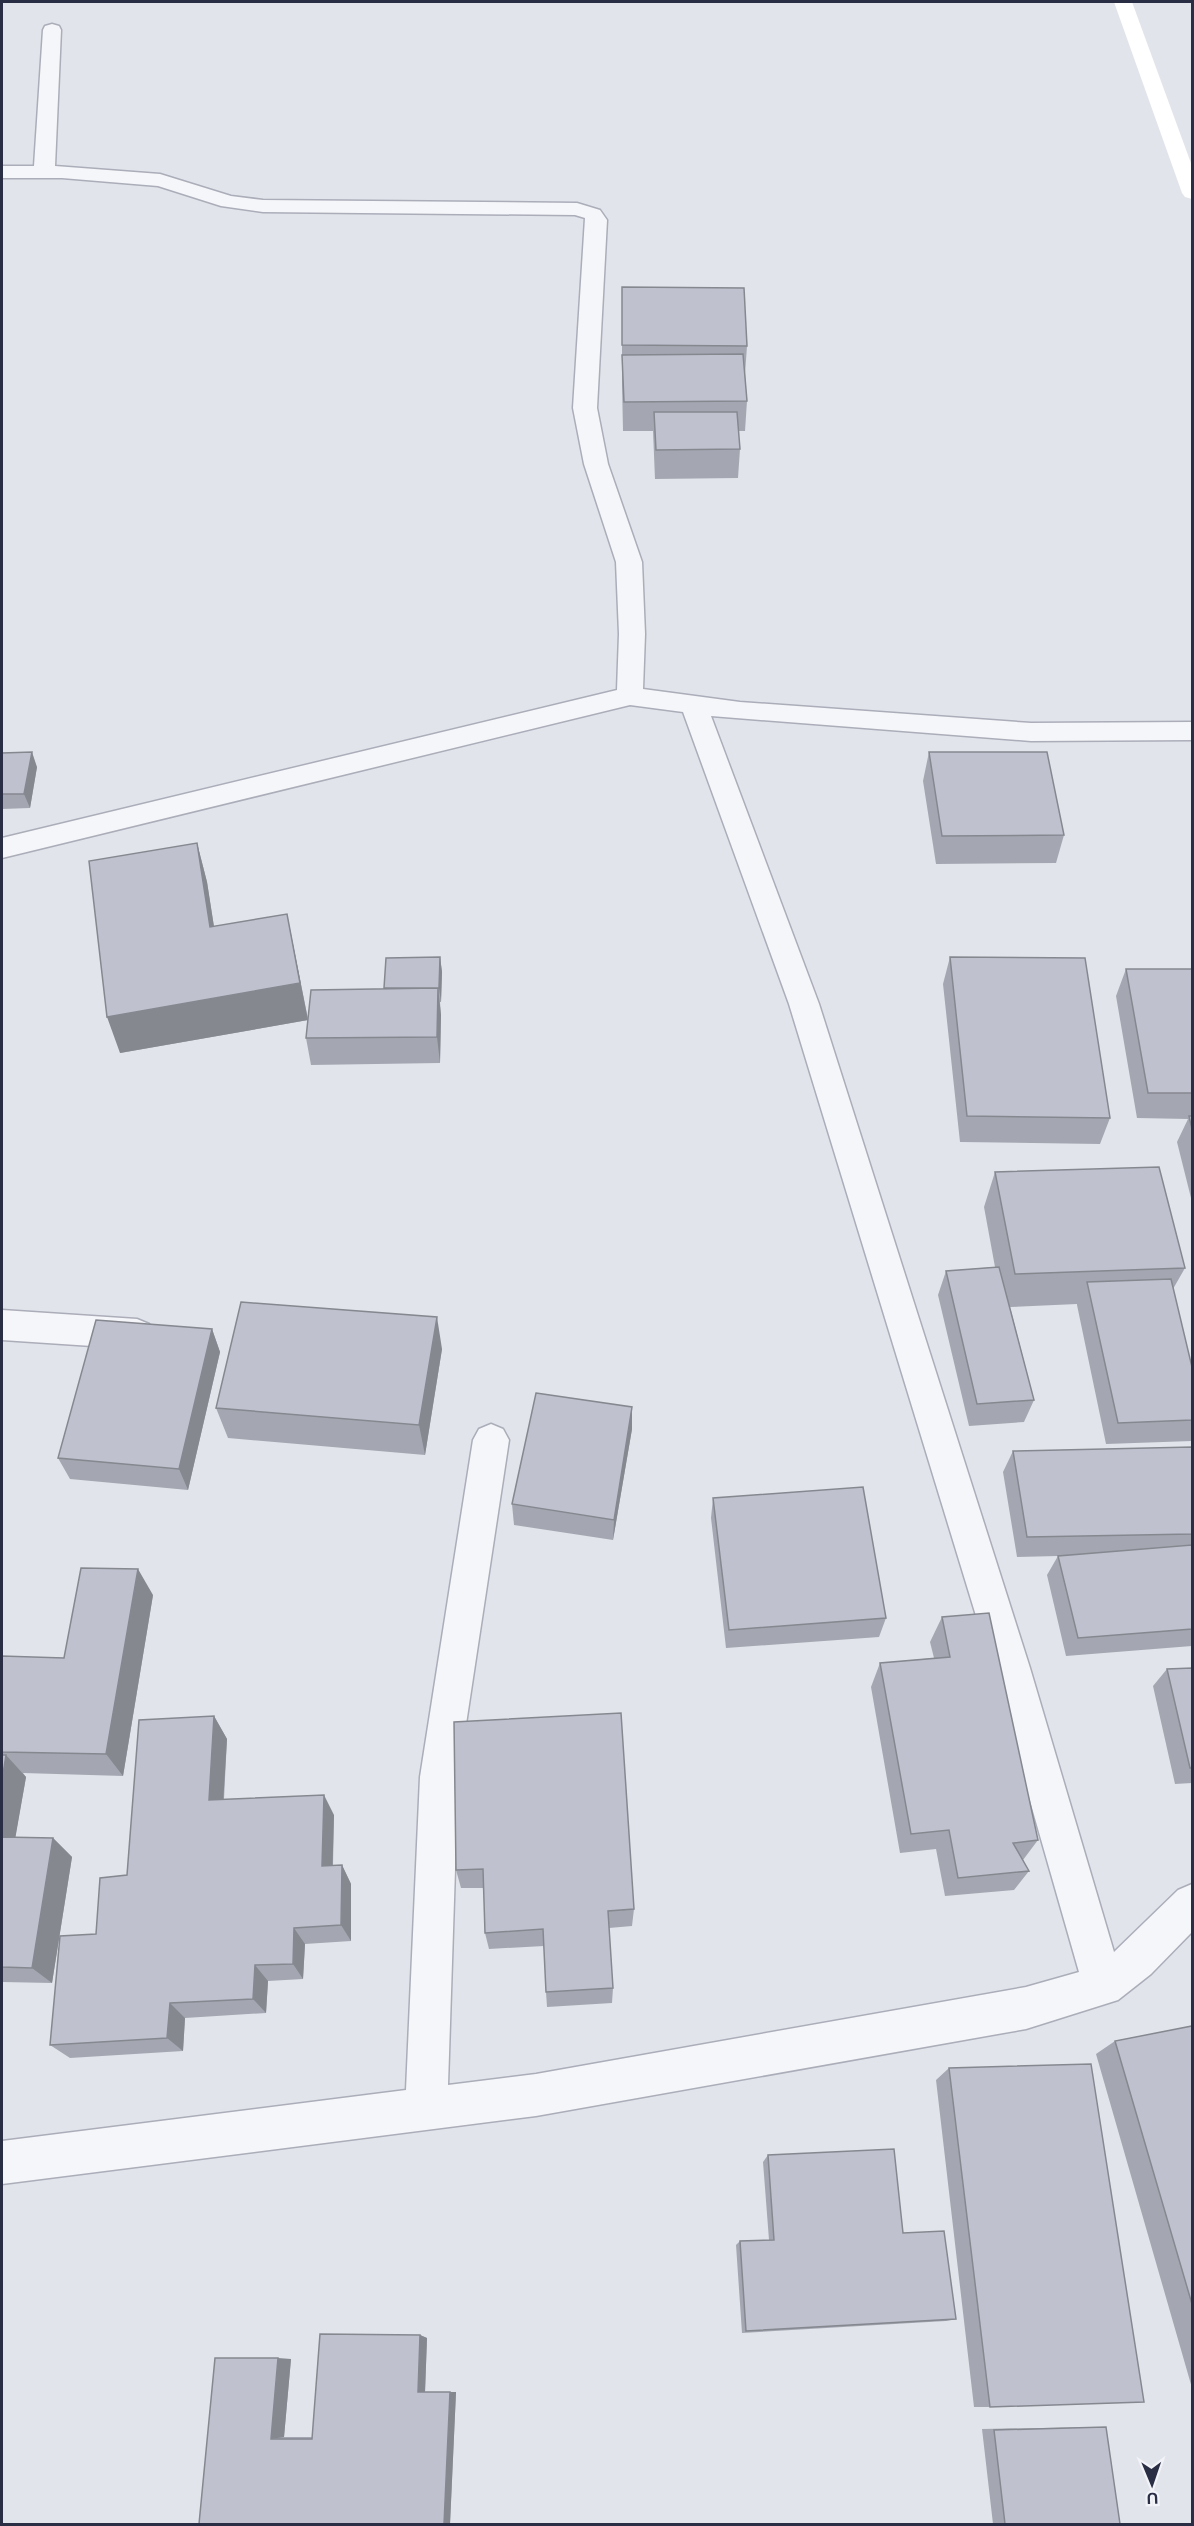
<svg xmlns="http://www.w3.org/2000/svg" width="1194" height="2526" viewBox="0 0 1194 2526" font-family="Helvetica,sans-serif">
<style>
.lines{fill:none;stroke-linecap:round;stroke-linejoin:round}
.minor-casing{stroke:#abadb9;stroke-width:3}
.minor{fill:#f5f6f9;fill-rule:evenodd}
.secondary{fill:#fff;fill-rule:evenodd}
.wall{fill:#a4a7b1}
.shaded-wall{fill:#868890}
.building{fill:#bfc2ce;stroke:#868890;stroke-width:1.5}
</style>
<rect width="100%" height="100%" fill="#e2e4eb"/>
<g class="lines">
<g class="minor-casing">
<path id="minor" d="M52,24l7,2 2,4 -6,136 105,8 71,22 32,4 314,3 23,7 7,10 -10,188 11,56 34,98 3,72 -2,55 97,13 291,21 161,-1v18l-161,1 -320,-25 108,288 211,664 84,284 64,-62 14,-6v48l-41,42 -33,26 -92,29 -490,87 -534,68v-43l404,-51 14,-313 53,-337 6,-11 12,-5 12,5 6,11 -51,337 -10,308 88,-11 490,-87 53,-15 -87,-304 -203,-664 -106,-292 -53,-7 -628,153v-20l615,-148 2,-56 -3,-72 -32,-98 -11,-56 12,-190 -10,-3 -312,-3 -42,-6 -63,-20 -96,-8h-60v-12h32l9,-136 2,-4z
M2,1310l135,9 12,5 5,10 -5,10 -12,5 -135,-9z"/>
</g>
<use href="#minor" class="minor"/>
<path class="secondary" d="M1114,2h18l60,164v33l-7,-2 -3,-4z"/>
</g>
<path class="wall" d="M622,287l125,59 -2,28 2,27 -2,30h-7l2,18 -2,29 -83,1 -2,-48h-30l-1,-47z
M929,752l135,83 -8,28 -120,1 -13,-83z
M2,753l35,14 -7,41 -28,1z
M197,843l10,39 7,45 73,-13 21,105 77,-30 55,-32 2,15 -1,30h-1l1,13 -1,48 -129,2 -5,-27 2,-18 -188,33z
M950,957l160,161 -10,26 -140,-2 -17,-158z
M1126,969h66v233l-15,-60 11,-23 -51,-1 -21,-122z
M995,1172l190,96 -12,21 19,78v74l-86,3 -29,-139v-1l-67,3 24,93 -10,22 -55,4 -31,-131 8,-24 49,-4 -11,-60z
M212,1329l8,23 -32,138 -118,-11 -12,-21z
M442,1349l-17,106 -197,-17 -12,-30z
M632,1407v22l-19,111 -99,-15 -2,-21z
M1192,1447v199l-126,10 -19,-81 11,-19 -41,1 -14,-85 10,-21z
M713,1498l173,120 -7,19 -153,11 -15,-130z
M153,1595l-30,181 -100,-3 3,4 -11,61h38l19,19 -20,126 -50,-1v-326l62,2z
M942,1617l96,223 -15,20 6,11 -15,19 -69,6 -9,-47 -36,4 -29,-166 9,-24 54,-5 -4,-16z
M1192,1668v115l-17,1 -22,-98 14,-17z
M214,1716l13,23 -3,60 110,16 -1,51 9,-1 9,19v57l-46,3 -2,35 -35,2 -2,32 -81,5 -2,33 -113,7 -20,-13 77,-170z
M454,1722l180,187 -2,17 -23,2 4,60 -1,15 -65,4 -1,-15 -2,-46 -55,3 -4,-16 -1,-45h-23l-5,-18z
M1192,2026v362l-96,-334 19,-13z
M949,2068l41,339h-16l-38,-327z
M768,2155l135,78 53,86 -10,2 -204,12 -6,-88 4,-4 29,-1 -6,-78z
M420,2335l7,3 -2,54h31l-6,132h-251l92,-165 -7,78h28z
M1091,2427h15l14,97h-127l-11,-95z"/>
<path class="shaded-wall" d="M32,752l5,15 -7,41 -6,-14z
M197,843l10,39 13,83 -10,-38z
M287,914l21,106 -188,33 -13,-36z
M440,957l2,15 -1,30 -2,-14z
M438,988l3,27 -1,48 -3,-26z
M437,1317l5,32 -17,106 -6,-30z
M212,1329l8,23 -32,138 -9,-21z
M632,1407v22l-19,111 1,-20z
M138,1569l15,26 -30,181 -17,-22z
M214,1716l13,23 -5,82 -13,-21z
M6,1755l20,22 -14,80 -10,-10v-67z
M324,1795l10,20 -2,69 -10,-18z
M53,1838l19,19 -20,126 -20,-15z
M342,1865l9,19v57l-10,-16z
M294,1928l11,16 -2,35 -10,-15z
M255,1965l13,16 -2,32 -13,-14z
M170,2003l15,15 -2,33 -16,-13z
M420,2335l7,3 -2,54h-7z
M278,2358l13,1 -7,78 -13,2z
M450,2392h6l-6,132h-6z"/>
<path class="building" d="M622,287l122,1 3,58 -125,-1z
M743,354l4,47 -123,1 -2,-47z
M654,412h83l3,37 -84,1z
M32,752l-8,42h-22v-41z
M929,752h118l17,83 -122,1z
M197,843l13,84 77,-13 13,69 -193,34 -18,-156z
M440,957l-1,31h-55l2,-30z
M950,957l135,1 25,160 -143,-2z
M1126,969h66v124h-44z
M438,988l-1,49 -131,1 5,-48z
M1189,1116h3v13z
M1159,1167l26,101 -170,6 -20,-102z
M999,1267l35,133 -57,4 -31,-133z
M1171,1279l21,88v53l-74,3 -31,-141z
M241,1302l196,15 -18,108 -203,-17z
M96,1320l116,9 -33,140 -121,-11z
M536,1393l96,14 -18,113 -102,-16z
M1192,1447v87l-165,3 -14,-86z
M863,1487l23,131 -157,12 -16,-132z
M1192,1545v84l-114,9 -20,-82z
M81,1568l57,1 -32,185 -104,-2v-96l62,2z
M989,1613l49,227 -25,3 16,28 -71,7 -9,-48 -38,4 -31,-171 70,-6 -8,-40z
M1192,1668v100h-2l-23,-99z
M621,1713l13,196 -26,2 5,77 -67,4 -3,-63 -58,4 -2,-64 -27,1 -2,-148z
M214,1716l-5,84 115,-5 -2,71 20,-1 -1,60 -47,3 -1,36 -38,1 -2,34 -83,4 -3,35 -117,7 10,-109 36,-2 4,-56 27,-3 12,-155z
M2,1755h4l-4,25z
M2,1837l51,1 -21,130 -30,-1z
M1192,2026v278l-77,-263z
M1091,2064l53,338 -154,5 -41,-339z
M894,2149l9,84 41,-2 12,88 -210,12 -6,-90 34,-1 -6,-85z
M320,2334l100,1 -2,57h32l-6,132h-245l16,-166h63l-7,81h41z
M1106,2427l14,97h-115l-11,-94z"/>
<rect width="1194" height="2526" fill="none" stroke="#2a2e44" stroke-width="6"/>
<g transform="translate(1152 2484) rotate(178)" stroke="#f2f3f8" stroke-width="4.5" paint-order="stroke">
<path d="M0-4.5L10 22L0 15L-10 22Z" fill="#2a2e44"/>
<text y="-9" font-size="16" font-weight="bold" text-anchor="middle" fill="#2a2e44">U</text>
</g>
</svg>
